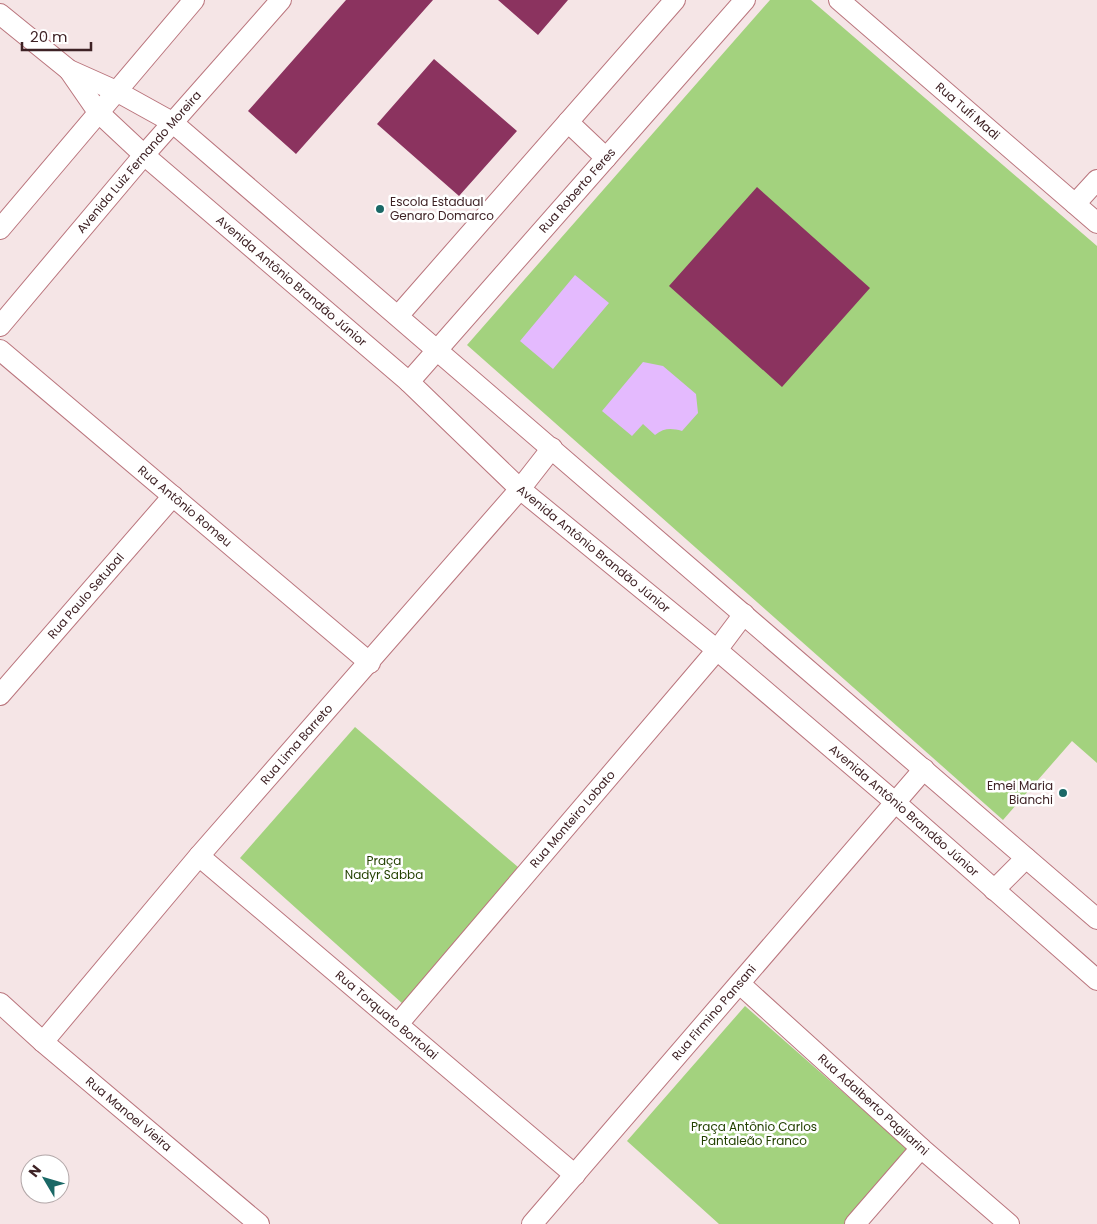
<svg xmlns="http://www.w3.org/2000/svg" width="1097" height="1224" viewBox="0 0 1097 1224" font-family="Poppins,sans-serif">
<style>
.green{fill:#a3d27e}
.water{fill:#e4bafe}
.building{fill:#8b335f}
.lines{fill:none;stroke-linecap:round;stroke-linejoin:round}
.minor-casing{stroke:#ba757d;stroke-width:22}
.minor{stroke:#fff;stroke-width:20}
.poi-dot{fill:#1a6866;stroke:#fff;stroke-width:2}
.labels{text-anchor:middle;stroke-width:5;stroke-linejoin:round;paint-order:stroke}
.street-label{font-size:12px;fill:#3e2225;stroke:#fff}
.poi-label{font-size:12px;fill:#3e2225;stroke:#fff;text-anchor:start}
.park-label{font-size:12px;fill:#234100;stroke:#fff}
</style>
<rect width="100%" height="100%" fill="#f5e5e6"/>
<path class="green" d="M770,0h41l286,246v517l-25,-22 -69,79 -536,-475z
M355,727l163,140 -115,137 -163,-146z
M745,1006l165,145 -63,73h-128l-92,-83z"/>
<path class="water" d="M575,275l34,28 -56,66 -33,-28z
M643,362l20,4 33,28 2,19 -16,18c-11,-3 -18,-3 -27,4l-12,-11 -11,12 -30,-25z"/>
<path class="building" d="M346,0h87l-137,154 -48,-43z
M498,0h70l-30,35z
M434,59l83,72 -58,65 -82,-72z
M757,187l113,101 -88,99 -113,-101z"/>
<g class="lines">
<g class="minor-casing">
<g id="minor">
<path id="s1" d="M839,0l258,223"/>
<path d="M0,14l69,56 47,21 56,31 925,797"/>
<path id="s2" d="M69,70l29,42 46,43 265,227 111,107 197,161 179,153 201,177"/>
<path d="M568,122l38,36"/>
<path d="M1075,204l22,-24"/>
<path d="M0,229l194,-229"/>
<path d="M398,316l277,-316"/>
<path id="s3" d="M0,326l144,-171 137,-155"/>
<path id="s4" d="M0,350l370,313"/>
<path id="s5" d="M409,382l336,-382"/>
<path id="s6" d="M0,695l173,-199"/>
<path id="s7" d="M199,856l376,319"/>
<path d="M994,890l32,-32"/>
<path id="s8" d="M740,984l181,164 88,76"/>
<path id="s9" d="M0,1003l43,39 216,182"/>
<path id="s10" d="M398,1024l319,-374 27,-36"/>
<path id="s11" d="M43,1042l156,-186 321,-367 32,-41"/>
<path id="s12" d="M532,1224l392,-455"/>
<path d="M855,1224l66,-76"/>
</g>
</g>
<use href="#minor" class="minor"/>
</g>
<g class="poi-dot">
<circle cx="380" cy="209" r="5"/>
<circle cx="1063" cy="793" r="5"/>
</g>
<g class="labels">
<g class="street-label">
<text dy="4" stroke="none"><textPath href="#s1" startOffset="170">Rua Tufi Madi</textPath></text>
<text dy="4" stroke="none"><textPath href="#s3" startOffset="215">Avenida Luiz Fernando Moreira</textPath></text>
<text dy="4" stroke="none"><textPath href="#s5" startOffset="255">Rua Roberto Feres</textPath></text>
<text dy="4" stroke="none"><textPath href="#s2" startOffset="308">Avenida Antônio Brandão Júnior</textPath></text>
<text dy="4" stroke="none"><textPath href="#s4" startOffset="242">Rua Antônio Romeu</textPath></text>
<text dy="4" stroke="none"><textPath href="#s2" startOffset="712">Avenida Antônio Brandão Júnior</textPath></text>
<text dy="4" stroke="none"><textPath href="#s6" startOffset="131">Rua Paulo Setubal</textPath></text>
<text dy="4" stroke="none"><textPath href="#s11" startOffset="391">Rua Lima Barreto</textPath></text>
<text dy="4" stroke="none"><textPath href="#s2" startOffset="1118">Avenida Antônio Brandão Júnior</textPath></text>
<text dy="4" stroke="none"><textPath href="#s10" startOffset="269">Rua Monteiro Lobato</textPath></text>
<text dy="4" stroke="none"><textPath href="#s12" startOffset="279">Rua Firmino Pansani</textPath></text>
<text dy="4" stroke="none"><textPath href="#s7" startOffset="246">Rua Torquato Bortolai</textPath></text>
<text dy="4" stroke="none"><textPath href="#s8" startOffset="180">Rua Adalberto Pagliarini</textPath></text>
<text dy="4" stroke="none"><textPath href="#s9" startOffset="170">Rua Manoel Vieira</textPath></text>
</g>
<g class="poi-label">
<text x="390" y="206">Escola Estadual<tspan x="390" dy="14">Genaro Domarco</tspan></text>
<text x="1053" y="790" text-anchor="end">Emei Maria<tspan x="1053" dy="14">Bianchi</tspan></text>
</g>
<g class="park-label">
<text x="384" y="865">Praça<tspan x="384" dy="14">Nadyr Sabba</tspan></text>
<text x="754" y="1131">Praça Antônio Carlos<tspan x="754" dy="14">Pantaleão Franco</tspan></text>
</g>
</g>
<g transform="translate(45 1179) rotate(308)"><circle r="24" fill="#ffffff" stroke="#b2a7a8"/>
<path d="M0-4L9 19L0 12L-9 19Z" fill="#1a6866"/>
<text y="-8" font-size="14" font-weight="bold" text-anchor="middle" fill="#3e2225">N</text>
</g>
<path d="M22 42v8h69v-8" fill="none" stroke="#3e2225" stroke-width="2.5"/>
<text x="30" y="42" font-size="15" fill="#3e2225" stroke="#ffffff" stroke-width="4" paint-order="stroke">20 m</text>
</svg>
